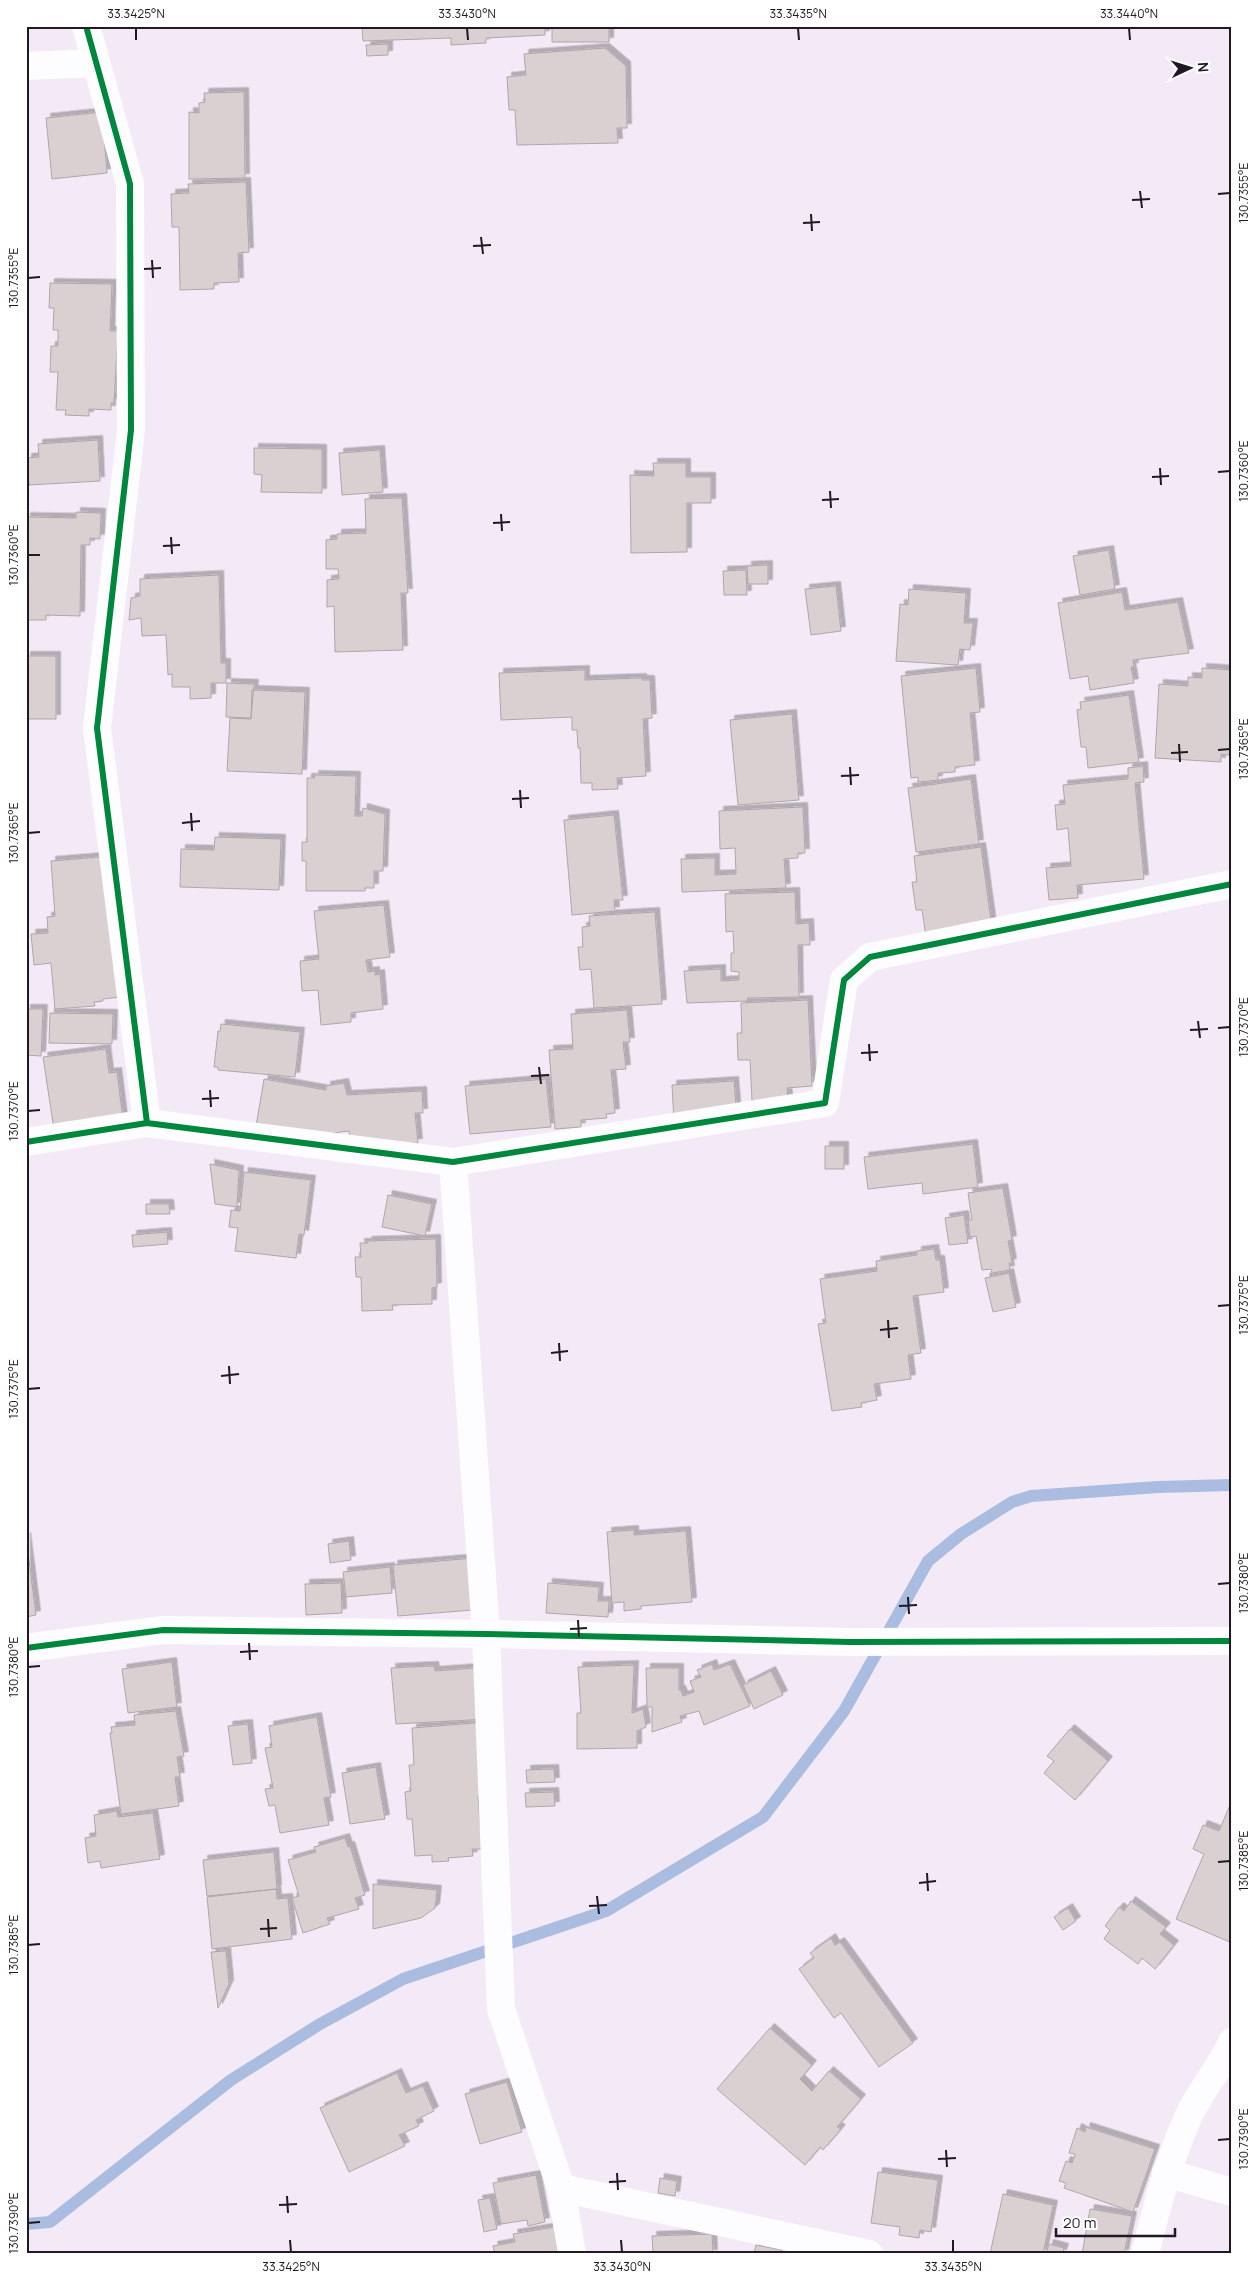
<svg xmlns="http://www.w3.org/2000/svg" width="1258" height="2280" viewBox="0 0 1258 2280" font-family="Manrope,sans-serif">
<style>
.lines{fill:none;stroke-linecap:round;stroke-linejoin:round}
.stream{stroke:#aabcdf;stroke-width:12}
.building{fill:#dad0d1;stroke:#b0a6a8;filter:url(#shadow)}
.minor{stroke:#fdfcfe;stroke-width:28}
.tertiary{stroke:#fdfcfe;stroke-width:28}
.cycleway-casing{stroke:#fff;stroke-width:9}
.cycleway{stroke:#00873e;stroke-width:6}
.ticks{fill:none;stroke:#201823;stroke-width:2}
.neatline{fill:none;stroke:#201823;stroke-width:2}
.ticks-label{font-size:12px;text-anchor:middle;fill:#201823}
</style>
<defs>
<filter id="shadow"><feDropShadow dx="4.5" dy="-4.5" stdDeviation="0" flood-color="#0004"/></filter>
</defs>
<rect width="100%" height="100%" fill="#f4eaf7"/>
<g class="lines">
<path class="stream" d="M26,2224l24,-2 181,-142 89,-56 83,-45 203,-68 157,-94 81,-106 84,-150 33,-27 51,-32 19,-6 127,-9 74,-2"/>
</g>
<path class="building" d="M362,26h183v9l-59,3v5l-35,2v-7l-88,3z
M552,26h57v16h-57z
M388,44v11l-21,1 -1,-11z
M605,48l21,18 1,62h-10l1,15 -101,2 -2,-35h-6l-2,-33 19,-2 -2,-21z
M244,92l1,86 -56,1v-67l10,1v-10l6,-1 -1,-9z
M102,112l5,61 -55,6 -6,-61z
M246,182l3,70 -11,1 1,29 -25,1v6l-34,1 -1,-63h-7l-1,-33 18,-1 -1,-9z
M50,283l62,1 -2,47h8l-4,72h-3v7l-22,-1v7l-24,-1 1,-5h-10l2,-38h-8l1,-26h7v-16h-5l1,-22h-5z
M98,440l2,41 -71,4 -2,-27 12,-1 -1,-13z
M254,448l68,1v44l-61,-1 1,-17 -8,-1z
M380,450l3,42 -41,3 -3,-42z
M653,463h33v14h25v26h-24v49l-56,1 -1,-78 24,1z
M402,498l6,95h-7l2,57 -68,2 -1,-46 -7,1v-27l12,-1 -1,-10h-12v-29l11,-1v-5l29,-1 -1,-34z
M76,512l25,1 -1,26 -10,-1v7h-9l-1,71 -34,-1v5h-20v-103l50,1z
M1109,550l6,39 -35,6 -7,-39z
M768,565v19h-20l-1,-18z
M746,570l1,25h-23l-1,-24z
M219,575l2,88h5v20h-15v15l-21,1v-12h-18v-13l-4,1 -2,-40 -24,1 -1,-18 -12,2 2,-22 9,-2v-17z
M836,586l5,45 -30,4 -6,-46z
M909,589l57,4 -2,30h9l-3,27 -10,-1 -2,16 -62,-4 4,-57 8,1z
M1122,592l3,18 53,-8 11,51 -56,7 1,7h-3l3,16 -44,7 -2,-14 -18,3 -12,-76z
M26,656h30v63h-30z
M976,668l4,44 -10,1 5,52 -20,2v5l-17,1v7l-20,2v-5l-7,1 -10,-102z
M1202,668l30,2v56l-3,29 -8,-1v8l-66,-4 4,-74 29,2v-9l14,1z
M585,670v10l57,-2v2h8l2,38 -9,1 3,57 -29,2 1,11 -26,1v-7h-11l-1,-35h-2l-1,-18h-5v-13l-71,3 -2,-47z
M227,683l27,1 -3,34 -25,-1z
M252,690l53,2 -3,82 -75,-3 3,-53 21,1z
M1129,695l10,67 -51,6 -2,-21h-5l-4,-37 4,-1 -1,-7z
M792,714l7,86 -61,5 -8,-85z
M1143,766l1,16 -9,1 9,96 -67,6 1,13 -29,2 -3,-32 25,-2 -3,-38 -11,2 -2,-25 10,-1 -2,-19 65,-6v-11z
M314,775l42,1 -1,40h7l1,-8 22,6 -2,57h-9v17h-9v3h-59v-30h-4v-19h5v-64h8z
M971,779l8,65 -63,8 -8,-64z
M803,807l2,46h-7v5l-14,1 2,29 -104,4 -1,-33 34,-1v17l21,-1 -1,-26 -15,1 -1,-38z
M614,815l9,85h-9l1,11 -43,4 -8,-95z
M215,837l66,2 -2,51 -99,-3 1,-38 33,1z
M981,847l12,88 -65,15 -6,-40h-6l-4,-28h5l-3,-26z
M113,856l8,141 -18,2v2l-9,1 1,4 -40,3 -4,-46 -17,2 -3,-31 17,-1 -1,-16 8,-1 -4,-55z
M795,892l1,32 13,-1 1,22h-12l1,52 -51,1 -1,3 -60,2 -3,-32 37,-2v12l18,-1v-8l-8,-1v-18h3l-1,-22 -7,1 -1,-38z
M384,905l6,52 -24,3 2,12 7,-1v4l5,-1 3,35 -32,4v9l-30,3 -3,-35 -16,1 -2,-30 19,-2 -5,-48z
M655,912l7,92 -68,4 -3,-39 -11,1 -2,-23h5l-1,-20 8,-1 -1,-10z
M808,1000l4,86 -25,2 1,11 -36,2 -2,-41h-12l-1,-27h5l-1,-30z
M26,1009h17l-2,47 -15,-1z
M627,1010l3,32h-7l3,27 -15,1 4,43 -9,1 1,4 -26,2v7l-26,2 -6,-79 24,-1 -2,-35z
M50,1013l63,1 -1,30 -63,-1z
M221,1024l79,8 -5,45 -77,-7v-3h-4l4,-36h2z
M106,1049l3,24 8,-1 6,48 -69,10 -11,-73z
M264,1079l62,11v-4l18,-3 3,12 75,-4 1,22h-8l3,30 -67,5 -2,-17 -31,4 -63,-3z
M546,1079l5,48 -81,7 -5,-48z
M734,1081l3,37 -63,5 -2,-38z
M973,1144l5,43 -55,7 -1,-11 -54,6 -4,-32z
M825,1146h19v23h-19z
M210,1164l29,6 -2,37 -22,-3z
M244,1172l67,8 -7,55 -5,-1 -3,24 -61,-7 3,-23 -9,-1 2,-17 9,1z
M1003,1188l9,52 -4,1 4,22h-3l1,7 -18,3 -1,-4 -9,1 -6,-34 -6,1 -2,-17h4l-4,-27z
M388,1195l44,9 -7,32 -43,-9z
M146,1204h23l1,10h-24z
M964,1215l4,28 -19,2 -4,-27z
M167,1232l1,12 -35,3 -1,-12z
M436,1239l1,48 -5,1v16l-40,1 1,5 -31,1 -1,-34h-5l-1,-20h6l-1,-14h8l-1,-2z
M934,1249l2,11h4l4,32 -31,4 8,57 -13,2 3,24 -37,5 3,16 -16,3 1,4 -30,4 -14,-87 8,-1 -6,-44 57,-8 -1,-10 41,-6v-4z
M1009,1273l7,34 -23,5 -8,-34z
M634,1530v5l52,-4 6,71 -51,4v3l-17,2v-9l-12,1 -5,-71z
M26,1537l10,78 -10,2z
M349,1541l2,19 -21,3 -2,-19z
M474,1558l11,51 -87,7 -5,-51z
M390,1567l2,26 -46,4 -3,-25z
M341,1583l1,30 -36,2 -1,-31z
M548,1583l51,4 -1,14h11l-1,16 -62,-4z
M172,1662l5,45 -49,6 -6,-44z
M712,1664l2,6 16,-6 20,42 -46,19 -5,-14 -19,5 2,6 -30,10v-25h-5l-1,-39h33v22h2l2,6 11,-4 -4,-11 11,-4 -4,-7z
M634,1665l-2,48 11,-4 3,18 -9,4v17l-60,1v-36h4l-3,-46z
M434,1666l1,5 40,-3 13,51 -92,5 -5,-56z
M771,1671l12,24 -29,14 -11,-24z
M176,1711l8,45 -7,1 3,20h-5l4,29 -58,8 -11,-81h2l-1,-6 24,-2 -1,-10z
M317,1717l14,80 -7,1 5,27 -49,8 -5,-28 -6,1 -4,-17 8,-1 -8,-40 7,-1 -3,-21z
M487,1722l3,73 -12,1 4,53h-10l1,7 -25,2 1,3 -17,1v-7l-17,1 -3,-37h-5l-2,-27 6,-1 -2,-26h5l-2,-37z
M248,1724l4,39 -19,2 -5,-39z
M1070,1729l38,32 -33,39 -31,-27 10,-12 -7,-5z
M376,1767l9,52 -35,5 -8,-51z
M554,1769l1,13 -28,1 -1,-13z
M554,1792l1,14 -29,1 -1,-14z
M1230,1805l2,1v137l-56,-24 28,-65 -11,-5 10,-24 16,6z
M117,1811l1,6 35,-4 7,46 -59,9 -1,-7 -12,2 -3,-25 11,-2 -2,-21z
M345,1838l3,9 2,-1 15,49 -10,3 4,11 -32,9 3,6 -27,9 -11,-35 7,-2 -11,-36 28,-8 -2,-5z
M274,1852l3,37 -70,7 -4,-36z
M373,1884l64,6 -2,18 -14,10 -48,11z
M276,1889l1,10 11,-1 4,41 -80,10 -5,-52z
M1131,1901l35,26 -6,7 14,11 -19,24 -13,-11 -4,6 -34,-25 6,-9 -5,-4 14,-19 5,4z
M1068,1908l8,13 -13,9 -9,-13z
M831,1938l4,7 5,-3 73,101 -34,24 -38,-54 -7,5 -35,-49 15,-11 -4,-5z
M226,1951l3,33 -11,24 -7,-56z
M770,2028l42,37 -12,14 12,12 17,-20 32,28 -24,28 4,2 -18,21 -3,-3 -15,18 -88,-76z
M397,2073l9,20 17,-7 11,25 -18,9 3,6 -20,9 6,11 -56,26 -29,-64z
M507,2082l15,50 -42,12 -15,-50z
M1086,2127l69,22 -22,63 -69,-24 2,-5 -7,-2 7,-20 6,2 3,-9 -6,-1 8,-25 8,4z
M878,2172l60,8 -7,52 -11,-2 -1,8 -20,-3 1,-8 -29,-4z
M536,2175l9,47 -17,4 -1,-6 -26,4 -8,-41z
M660,2178l17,3 -2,15 -17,-3z
M1003,2194l50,11 -10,49h-53z
M490,2198l7,31 -13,3 -6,-32z
M1090,2209l42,7 -8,38h-42z
M554,2227l4,27h-63l-2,-8 22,-4 -2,-8z
M712,2234l1,20h-60l-1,-18z
M1049,2244l15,4 -2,6h-16z
M756,2245l26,5v4h-28z"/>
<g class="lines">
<path class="minor" d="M86,26l44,158 1,246 -34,298 50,395
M26,66l70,-3
M26,1142l121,-19 306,39 372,-59 19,-123 26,-23 362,-73
M453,1162l33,472 15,375 60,179 11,66
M1166,2173l66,19
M561,2188l308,66
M1145,2254c12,-48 24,-95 44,-139 12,-26 32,-47 43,-73"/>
<path class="tertiary" d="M26,1648l137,-18 323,4 364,8 382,-1"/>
<g class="cycleway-casing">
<path id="cycleway" d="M86,26l44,158 1,246 -34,298 50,395
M26,1142l121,-19 306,39 372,-59 19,-123 26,-23 362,-73
M26,1648l137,-18 323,4 364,8 382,-1"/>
</g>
<use href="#cycleway" class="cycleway"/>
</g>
<path class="ticks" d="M136,28v12M467,28l1,12M798,28l1,12M1129,28l1,12M1140,191l2,17M1218,194l12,-1M1132,200l18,-1M811,214l1,17M803,223l17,-1M481,237l2,17M473,246l18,-1M152,260l1,18M144,269l17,-1M28,278l12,-1M1160,468l1,17M1218,472l12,-1M1152,477l17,-1M830,491l1,17M822,500l17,-1M501,514l1,17M493,523l17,-1M171,537l1,17M163,546l17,-1M28,555h12M1179,744l1,18M1218,750l12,-1M1171,753l17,-1M850,767l1,18M841,776l18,-1M520,790l1,18M512,799l17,-1M191,813l1,18M182,823l18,-2M28,833l12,-1M1198,1021l2,17M1218,1028l12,-1M1190,1030l18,-1M869,1044l1,17M861,1053l17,-1M539,1067l2,17M531,1076l18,-1M210,1090l1,17M202,1099l17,-1M28,1111l12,-1M1218,1306l12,-1M888,1320l1,18M880,1330l18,-2M559,1343l1,18M551,1353l17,-2M229,1366l1,18M221,1376l18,-2M28,1389l12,-1M1218,1584l12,-1M908,1597l1,17M899,1606l18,-1M578,1620l1,17M570,1629l17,-1M249,1643l1,17M240,1652l18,-1M28,1667l12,-1M1218,1862l12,-1M927,1873l1,18M919,1883l17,-2M597,1896l2,18M589,1906l18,-1M268,1919l1,18M260,1929l17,-1M28,1945l12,-1M1218,2140l12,-1M946,2150l1,17M938,2159l18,-1M617,2173l1,17M609,2182l17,-1M287,2196l1,17M279,2205l18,-1M28,2223l12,-1M290,2240l1,12M621,2240l1,12M953,2240v12"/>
<rect width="1258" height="2280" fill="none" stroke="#ffffff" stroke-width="55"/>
<g transform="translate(1190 68) rotate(86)" stroke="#ffffff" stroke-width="4" paint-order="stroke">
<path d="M0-4L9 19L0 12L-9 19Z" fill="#201823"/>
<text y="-8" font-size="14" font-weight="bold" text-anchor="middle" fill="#201823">N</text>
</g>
<path d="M1056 2228v8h119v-8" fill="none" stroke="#201823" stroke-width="2.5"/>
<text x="1063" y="2228" font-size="15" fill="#201823" stroke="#ffffff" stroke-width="4" paint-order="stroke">20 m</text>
<rect x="28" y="28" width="1202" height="2224" class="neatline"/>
<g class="ticks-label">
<text x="136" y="18">33.3425°N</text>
<text x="467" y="18">33.3430°N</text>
<text x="798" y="18">33.3435°N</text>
<text x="1129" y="18">33.3440°N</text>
<text transform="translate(1244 193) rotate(-90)" y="4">130.7355°E</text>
<text transform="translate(14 278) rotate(-90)" y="4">130.7355°E</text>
<text transform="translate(1244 471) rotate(-90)" y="4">130.7360°E</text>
<text transform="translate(14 555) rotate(-90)" y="4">130.7360°E</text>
<text transform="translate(1244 749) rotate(-90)" y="4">130.7365°E</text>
<text transform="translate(14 833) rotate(-90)" y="4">130.7365°E</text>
<text transform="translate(1244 1027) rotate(-90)" y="4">130.7370°E</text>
<text transform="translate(14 1111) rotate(-90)" y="4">130.7370°E</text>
<text transform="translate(1244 1305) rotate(-90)" y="4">130.7375°E</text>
<text transform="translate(14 1389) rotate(-90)" y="4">130.7375°E</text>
<text transform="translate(1244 1583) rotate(-90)" y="4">130.7380°E</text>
<text transform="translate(14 1667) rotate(-90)" y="4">130.7380°E</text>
<text transform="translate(1244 1861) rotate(-90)" y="4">130.7385°E</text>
<text transform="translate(14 1945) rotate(-90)" y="4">130.7385°E</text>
<text transform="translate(1244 2139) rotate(-90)" y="4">130.7390°E</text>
<text transform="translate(14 2223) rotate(-90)" y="4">130.7390°E</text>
<text x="291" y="2271">33.3425°N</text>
<text x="622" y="2271">33.3430°N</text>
<text x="953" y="2271">33.3435°N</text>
</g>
</svg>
